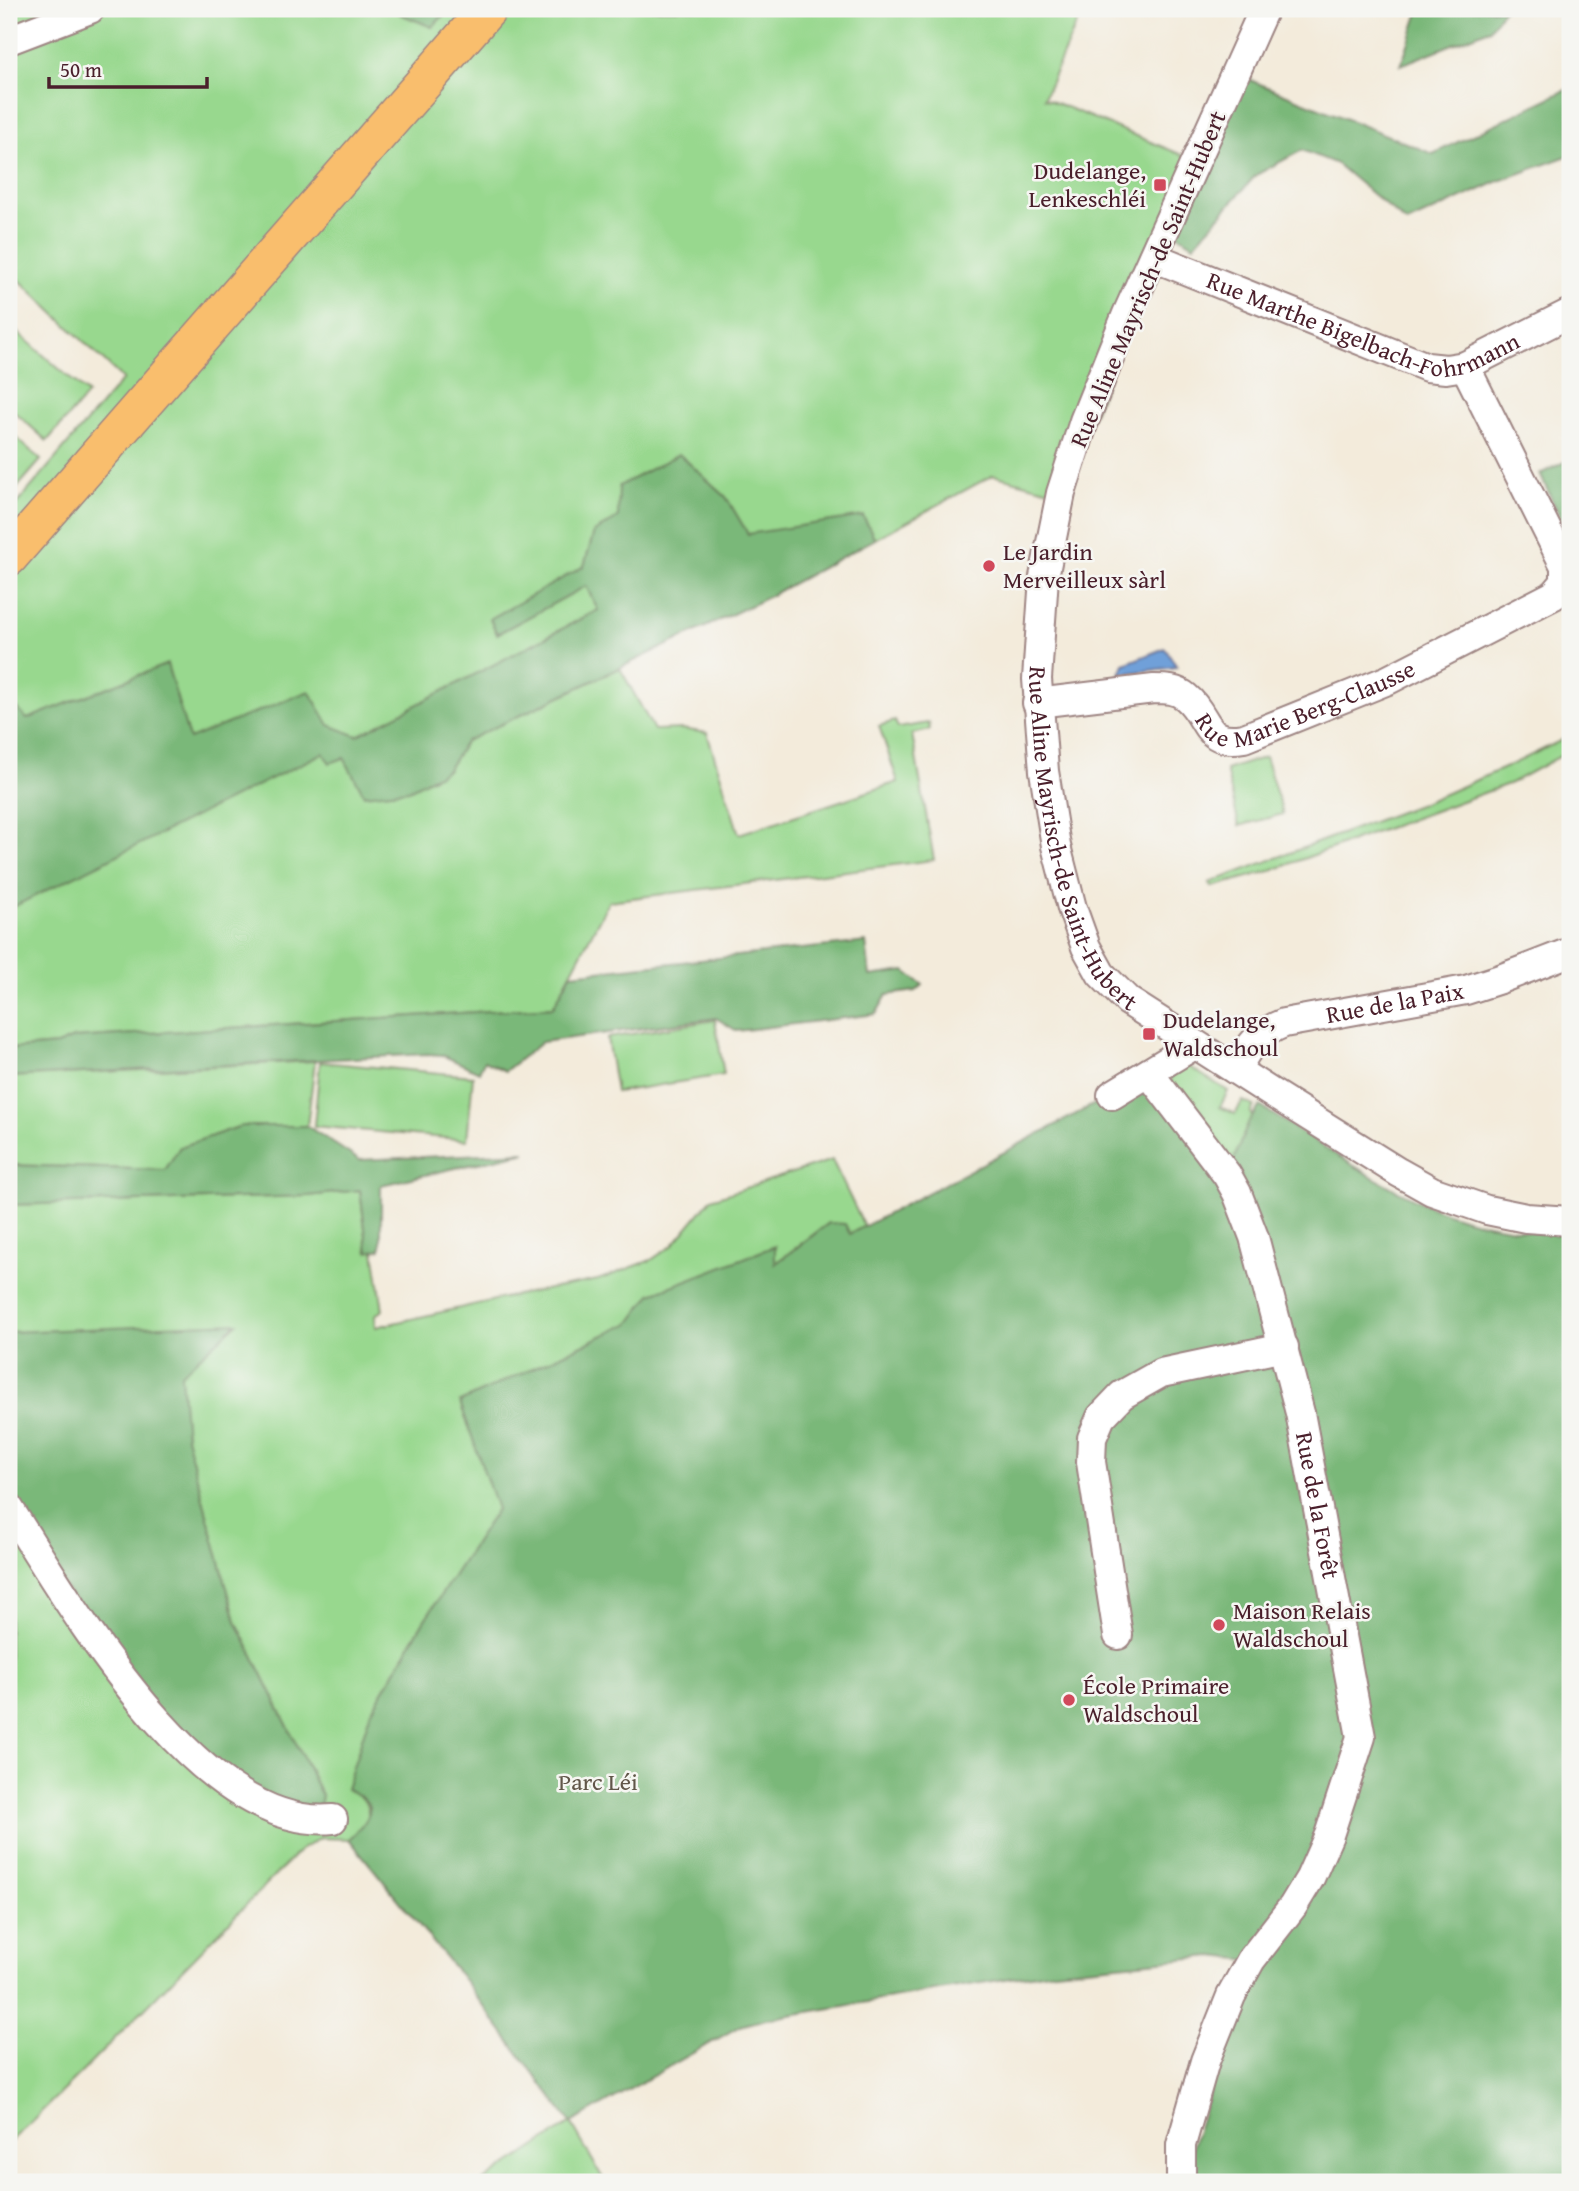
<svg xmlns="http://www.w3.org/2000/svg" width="1579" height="2191" viewBox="0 0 1579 2191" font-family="'Gentium Book Plus',serif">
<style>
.green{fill:#98d88e;stroke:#717c5c;stroke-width:2}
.forest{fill:#7ab879;stroke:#626c52;stroke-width:2}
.water{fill:#70a0d9;stroke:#5d6082;stroke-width:2}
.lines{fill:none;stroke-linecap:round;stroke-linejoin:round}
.minor-casing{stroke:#9e8583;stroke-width:32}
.major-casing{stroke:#9e8583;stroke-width:40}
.minor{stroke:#fff;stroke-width:28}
.major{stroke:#f9be6d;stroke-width:37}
.poi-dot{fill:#d1495b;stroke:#f6f6f2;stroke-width:2.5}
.labels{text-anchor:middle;stroke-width:5;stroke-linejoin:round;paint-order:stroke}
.poi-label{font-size:24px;fill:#4a1f2b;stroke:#f6f6f2;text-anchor:start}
.street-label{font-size:24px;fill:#4a1f2b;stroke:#f6f6f2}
.park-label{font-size:24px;fill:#615649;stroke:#f6f6f2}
</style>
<rect width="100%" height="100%" fill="#f6f6f2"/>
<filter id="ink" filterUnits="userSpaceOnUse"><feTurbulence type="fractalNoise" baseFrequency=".0143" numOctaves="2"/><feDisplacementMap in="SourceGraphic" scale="14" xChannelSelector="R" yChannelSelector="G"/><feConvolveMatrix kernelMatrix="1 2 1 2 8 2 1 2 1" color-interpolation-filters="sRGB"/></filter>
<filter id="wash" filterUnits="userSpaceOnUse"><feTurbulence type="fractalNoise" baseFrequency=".00686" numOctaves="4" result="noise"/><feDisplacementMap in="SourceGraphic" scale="28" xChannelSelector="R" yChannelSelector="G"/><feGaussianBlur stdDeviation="1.57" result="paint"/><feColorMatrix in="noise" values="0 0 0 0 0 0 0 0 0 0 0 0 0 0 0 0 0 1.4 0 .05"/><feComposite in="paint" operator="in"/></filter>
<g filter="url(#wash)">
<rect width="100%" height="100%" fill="#f3ebdb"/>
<path class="green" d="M9,9h387l4,5 32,13 18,-18h633l-39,89 153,63 -136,332 -68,-18 -118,64 -12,-23 -519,242 103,12 18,-29 155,-73 34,62 28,-1 25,4 32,101 159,-52 -19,-56 16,-5 3,7 31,-5 1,7 -18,4 22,126 -325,41 -56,106 -480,31 -16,7 -48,4v-536l114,-134 -114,-109z
M9,325l79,69 -41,47 -38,-34z
M9,431l32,29 -32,37z
M1570,736v15l-59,32 -241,88 -58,16 -3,-4 212,-79 90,-39z
M1265,757l18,57 -44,12 -13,-56z
M715,1020l9,55 -108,17 -9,-54z
M315,1061l-8,65h-66l-61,21 -15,23 -156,-5v-88z
M320,1062l153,14 -6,64 -153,-14z
M1188,1066l40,25 -8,16 15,7 8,-13 11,5 -4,7 2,3 -21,51 -60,-81v-12l8,-6z
M832,1160l32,66 -14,8 -21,-11 -55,41 1,-17 -124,47 -21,29 -170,79 38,107 -74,112 -54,93 -10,81c17,21 5,29 -11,44l-29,-1 -21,13 -215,219 -75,73v-635l313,288 -86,-175 -50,-184 -6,-63 56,-50 -227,8v-127l300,-9 51,-6 8,61h6l9,59 -8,5 1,12 141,-32 81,-15 53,-20 22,-15 38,-46z
M571,2123l34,59h-123z"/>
<path class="forest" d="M396,9h54l-18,18 -32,-13z
M1420,9h84l-14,20 -89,36z
M1260,17l-10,63 183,74 137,-66v67l-71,26 -92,42 -70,-59 -35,-14 -46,25 -62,70 -28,-18z
M679,454l47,43 22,37 115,-18 12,23 -113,61 -296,141 -19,29 -38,20 -45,5 -20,-37 -14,5 -7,-10 -314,156v-209l18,19 140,-55 22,75 120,-48 20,34 28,11 241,-126 -12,-24 -89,48 -7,-15 94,-53 10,-34 24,-14 1,-32z
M1570,459v80l-30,-65z
M866,942l4,34 35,-5 18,14 -7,6 -29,4 -11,19 -139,17 -21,-13 -174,24 -37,29 -21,-10 -5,11 -37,-17 -15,-1 -418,23v-28l48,-4 16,-7 480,-31 18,-33z
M1149,1073l79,101 21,-53 11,-15c60,37 123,84 190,108 38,13 80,18 120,21v947h-389l69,-222 -37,-4 -159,15 -288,48 -26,7 -169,97 -111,-148 -111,-136c23,-21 32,-36 -3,-50l24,-75 54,-93 73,-112 -37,-107 170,-79 21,-29 124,-48v18l54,-41 16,1 5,10 262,-139z
M241,1126h66l52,34 167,-8 -145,33v64l-13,3 -8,-62 -51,6 -300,9v-40l156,5 15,-23z
M237,1323l-56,51 5,63 50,184 86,175 -3,14 -14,8 -135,-83 -161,-227v-176z"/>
<path class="water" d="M1165,648l12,19 -57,7 4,-10z"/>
</g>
<g filter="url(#ink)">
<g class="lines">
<g class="minor-casing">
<g id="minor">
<path id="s1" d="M1264,9l-137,305 -43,107 -23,72 -17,84 -7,102 7,92 12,75 16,62 14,39 15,27 27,27 142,91 128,80 34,19 55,19 39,8 44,3"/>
<path d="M9,40l81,-31"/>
<path id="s2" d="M1153,257l274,110 19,2 19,-3 105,-53"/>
<path id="s3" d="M1037,703l117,-14c11,0 23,0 32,8 24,20 17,48 58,41l144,-58 166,-85 11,-13v-16l-100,-200"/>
<path id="s4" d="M1236,1070c13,-25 21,-36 48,-47l182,-33 34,-11 70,-27"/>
<path id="s5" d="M1149,1073l78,102 10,18 17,44 46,176 61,324 -32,98 -19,43 -17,28 -42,54 -20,36 -26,65 -24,84v37"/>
<path d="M1112,1095l82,-50"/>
<path d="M9,1508c62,97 190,324 324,311"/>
<path d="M1118,1635l-27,-173 1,-24 9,-21 21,-22 39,-22 123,-26"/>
</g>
</g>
<g class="major-casing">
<path id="major" d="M9,557l479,-548"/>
</g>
<use href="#minor" class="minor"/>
<use href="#major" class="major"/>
</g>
</g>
<g class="poi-dot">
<rect x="1153" y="178" width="14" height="14" rx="3.5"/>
<circle cx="989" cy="566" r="7"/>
<rect x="1142" y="1027" width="14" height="14" rx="3.5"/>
<circle cx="1219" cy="1625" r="7"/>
<circle cx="1069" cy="1700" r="7"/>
</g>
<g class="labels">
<g class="poi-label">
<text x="1146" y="179" text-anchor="end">Dudelange,<tspan x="1146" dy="28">Lenkeschléi</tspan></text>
<text x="1003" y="560">Le Jardin<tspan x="1003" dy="28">Merveilleux sàrl</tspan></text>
<text x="1163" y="1028">Dudelange,<tspan x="1163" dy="28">Waldschoul</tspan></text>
<text x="1233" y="1619">Maison Relais<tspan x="1233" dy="28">Waldschoul</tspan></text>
<text x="1083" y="1694">École Primaire<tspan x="1083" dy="28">Waldschoul</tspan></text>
</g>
<g class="street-label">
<text transform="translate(1148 279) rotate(-67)" y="8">Rue Aline Mayrisch-de Saint-Hubert</text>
<text dy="8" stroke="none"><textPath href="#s2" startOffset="226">Rue Marthe Bigelbach-Fohrmann</textPath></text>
<text dy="8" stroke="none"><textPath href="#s3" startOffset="294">Rue Marie Berg-Clausse</textPath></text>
<text dy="8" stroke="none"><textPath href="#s1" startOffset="882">Rue Aline Mayrisch-de Saint-Hubert</textPath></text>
<text dy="8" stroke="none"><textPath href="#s4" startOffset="182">Rue de la Paix</textPath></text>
<text dy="8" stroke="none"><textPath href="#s5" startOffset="472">Rue de la Forêt</textPath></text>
</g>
<g class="park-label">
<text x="598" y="1790">Parc Léi</text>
</g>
</g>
<rect width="1579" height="2191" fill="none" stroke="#f6f6f2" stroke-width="35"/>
<path d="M49 77v10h158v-10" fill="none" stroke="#4a1f2b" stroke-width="3.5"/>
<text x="60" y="77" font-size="21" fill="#4a1f2b" stroke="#f6f6f2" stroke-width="5" paint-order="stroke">50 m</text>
</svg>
